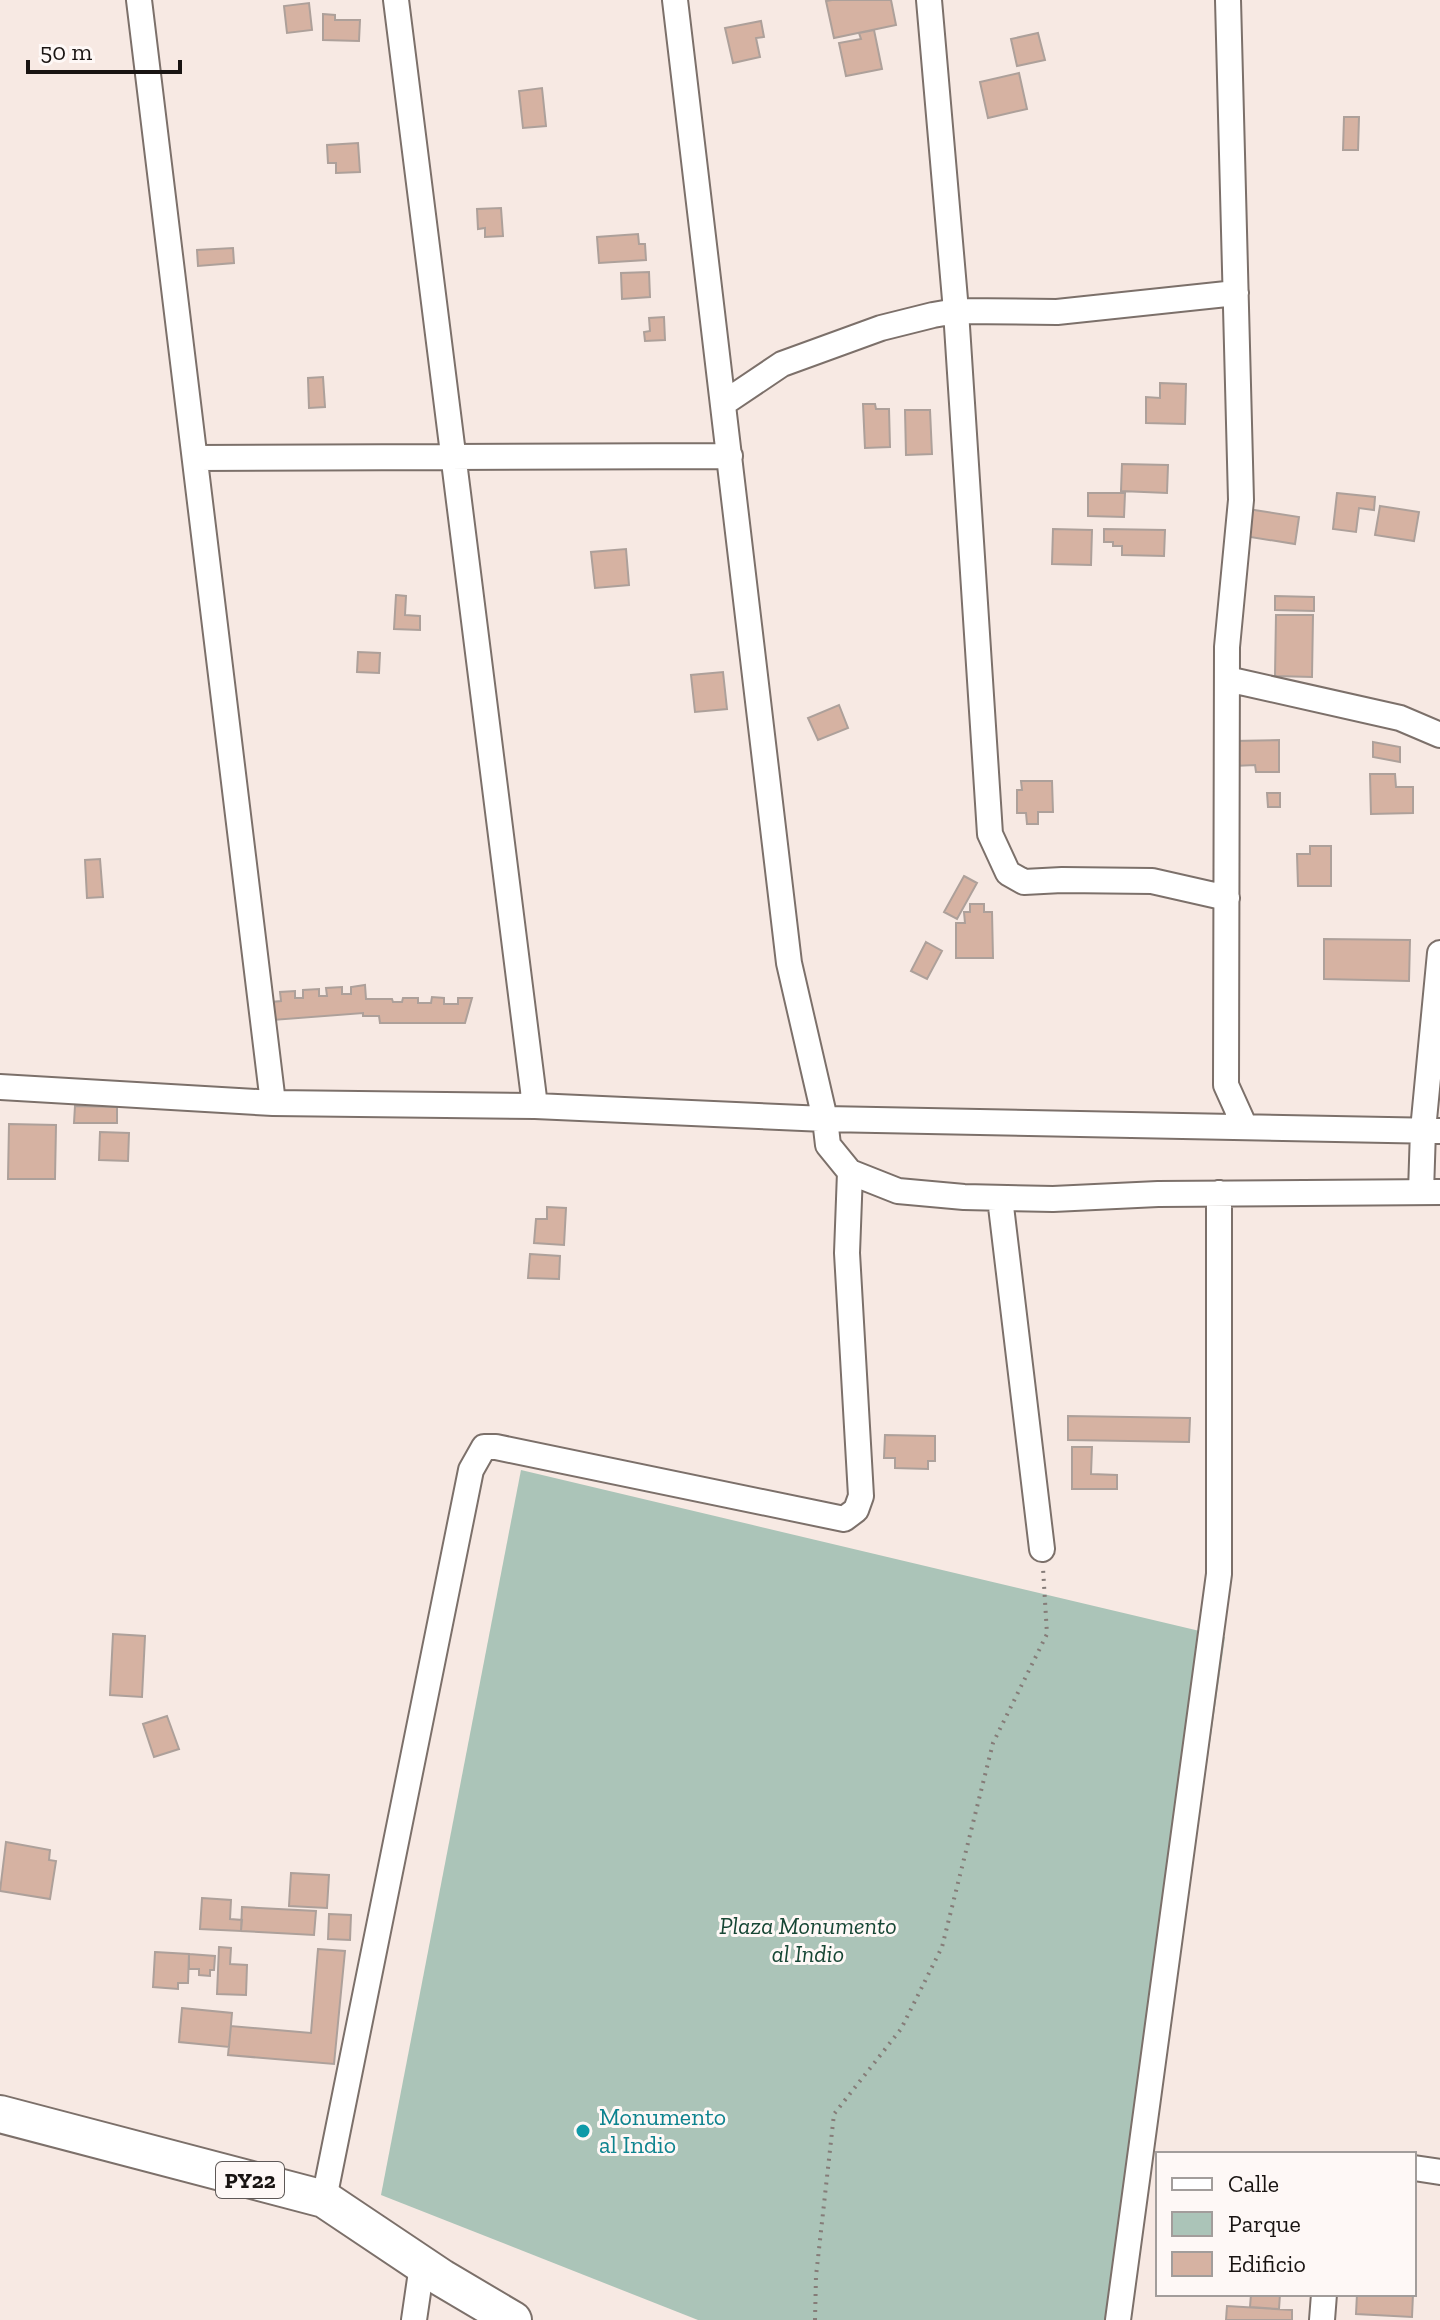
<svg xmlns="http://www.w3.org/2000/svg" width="1440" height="2320" viewBox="0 0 1440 2320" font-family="'Zilla Slab',serif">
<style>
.green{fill:#abc4b8}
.building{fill:#d6b2a2;stroke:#ada09a;stroke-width:2}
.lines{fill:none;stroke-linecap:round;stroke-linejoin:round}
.minor-casing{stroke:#7c706a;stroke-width:28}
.highway-casing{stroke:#7c706a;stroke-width:40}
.path{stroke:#857c78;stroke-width:4;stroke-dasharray:2 6;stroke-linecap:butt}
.minor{stroke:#fff;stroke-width:24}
.highway{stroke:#fff;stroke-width:36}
.culture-dot{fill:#0f9aa8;stroke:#fef8f6;stroke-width:3}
.labels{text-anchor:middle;stroke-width:6;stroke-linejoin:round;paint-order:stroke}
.shield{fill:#fef8f6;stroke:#5e5856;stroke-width:2}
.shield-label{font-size:22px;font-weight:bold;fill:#191412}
.park-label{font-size:24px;font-style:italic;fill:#164634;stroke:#fef8f6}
.culture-label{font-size:24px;fill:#0d838f;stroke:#fef8f6;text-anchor:start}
</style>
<rect width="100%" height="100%" fill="#f7e9e3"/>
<path class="green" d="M521,1470l704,167 -97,683h-430l-317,-125z"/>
<path class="building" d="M832,0h59l5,25 -62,13 -8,-37z
M309,3l3,27 -25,3 -3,-27z
M323,14l12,1v5h25l-1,21 -36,-1z
M761,21l3,16 -8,1 4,19 -27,6 -8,-35z
M874,30l8,39 -36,7 -7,-33 22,-4 -2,-6z
M1038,33l7,27 -28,6 -6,-27z
M1019,73l8,36 -39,9 -8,-36z
M542,88l4,38 -23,2 -4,-37z
M1344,117h15l-1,33h-15z
M358,143l2,29 -24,1v-10h-8l-1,-18z
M501,208l2,28 -18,1v-9l-7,1 -1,-20z
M638,234l1,10h6l1,16 -47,3 -2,-26z
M233,248l1,15 -36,3 -1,-16z
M649,272l1,25 -28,2 -1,-26z
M664,317l1,23 -20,1 -1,-9 6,-1 -1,-13z
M323,377l2,30 -16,1 -1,-30z
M1160,383l26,1 -1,40 -39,-1v-26l14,1z
M863,404h12l1,5h13l1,38 -25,1z
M905,410h25l2,44 -26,1z
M1122,464l46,1 -1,28 -46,-2z
M1088,493h37l-1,24 -36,-1z
M1337,493l38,4 -1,13 -15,-2 -3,24 -23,-3z
M1380,506l39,6 -5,29 -39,-6z
M1248,509l51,8 -4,27 -51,-8z
M1053,529l39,1 -1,35 -39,-1z
M1104,529l61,1 -1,26 -42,-1v-9h-9v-4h-9z
M626,549l3,36 -34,3 -4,-36z
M396,595l10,1 -1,19 15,1v14l-26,-1z
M1275,596l39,1v14l-39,-1z
M1276,615h37l-1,62 -37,-1z
M358,652l22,1 -1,20 -22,-1z
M723,672l4,37 -32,3 -4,-37z
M839,705l9,23 -30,12 -10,-22z
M1279,740v32h-23l-1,-7 -21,1v-25z
M1373,742l27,5v15l-27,-5z
M1370,774h25l1,13h17v26l-42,1z
M1021,781h31l1,31h-15v12h-11l-1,-11h-9v-23h5z
M1267,793h13v14h-12z
M1310,846h21v40h-33l-1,-32h13z
M100,859l3,38 -16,1 -2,-38z
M964,876l13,7 -20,36 -13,-7z
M970,904h14v8h8l1,46h-37v-35h9l-1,-11h6z
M1324,939l86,1 -1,41 -85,-2z
M926,942l16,9 -15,28 -16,-8z
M365,985l1,14h26l1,3h9l1,-4h15v5h13l1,-6 12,1v6h14v-6h14l-7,25h-85l-1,-7h-16v-3l-90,7 -2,-18 10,-1 -1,-9 15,-1v7h8v-8l16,-1v7h8l-1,-8 16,-1v7h9v-7z
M75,1106l42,1v16h-43z
M9,1124l47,1 -1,54h-47z
M100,1132l29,1 -1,28 -29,-1z
M547,1207l19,1 -2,37 -30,-2 2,-24h11z
M530,1254l30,2 -1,23 -31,-1z
M1068,1416l122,2 -1,24 -121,-2z
M885,1435l50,1v25h-7v8l-33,-1v-10h-11z
M1072,1447h20l-1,27 26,1v14h-45z
M113,1634l32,2 -3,61 -32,-2z
M167,1716l12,33 -25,8 -11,-33z
M6,1842l44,8 -1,10 7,1 -6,38 -50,-8z
M291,1873l38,2 -2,33 -38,-2z
M202,1898l29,2 -1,19 12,1 -1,11 -41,-2z
M242,1907l74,4 -2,24 -73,-4z
M329,1914l22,1 -1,25 -22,-1z
M219,1947l12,1 -1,16 17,1 -1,30 -29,-1z
M318,1949l27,2 -11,113 -106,-9 3,-29 80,7z
M155,1952l34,2 -1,29h-10v6l-25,-2z
M189,1954l26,2 -1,14h-4v6l-11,-1v-6h-10z
M182,2008l50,5 -3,34 -50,-5z
M1251,2294h29l-1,15 -29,-2z
M1357,2294h56l-1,23 -56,-3z
M1227,2306l65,4v10h-66z"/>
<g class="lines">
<g class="minor-casing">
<path id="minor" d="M139,0l134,1103
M396,0l139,1106
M675,0l114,963 36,156 3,26 22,27 48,19 66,6 89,2 105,-5 282,-2
M929,0l27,311 34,523 18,39 16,9 38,-2 90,1 75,17
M1228,0l13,500 -14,147 -1,438 19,42
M724,403l58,-39 99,-36 52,-13 23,-4 101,1 179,-19
M195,458l535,-2
M1227,679l173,39 40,17
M0,1087l273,16 262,3 290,13 615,12
M1421,1192l2,-62 17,-177
M1000,1198l42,351
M1414,2168l26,4
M324,2199l147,-729 13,-23h12l348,72 12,-9 5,-14 -14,-243 3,-81
M414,2320l8,-55
M1118,2320l101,-746v-381
M1322,2320l2,-26"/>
</g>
<g class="highway-casing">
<path id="highway" d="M0,2114l324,85 118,79 71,42"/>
</g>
<path class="path" d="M815,2320l1,-44 18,-162 67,-85 41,-82 51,-204 54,-109 -4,-66"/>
<use href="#minor" class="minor"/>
<use href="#highway" class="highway"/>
</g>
<circle class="culture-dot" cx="583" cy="2131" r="8"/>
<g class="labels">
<rect class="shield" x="216" y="2162" width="68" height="36" rx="6"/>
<g class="shield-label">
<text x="250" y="2188">PY22</text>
</g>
<g class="park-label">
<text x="808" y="1934">Plaza Monumento<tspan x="808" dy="28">al Indio</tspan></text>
</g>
<g class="culture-label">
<text x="599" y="2125">Monumento<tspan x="599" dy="28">al Indio</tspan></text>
</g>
</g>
<rect x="1156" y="2152" width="260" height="144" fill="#fef8f6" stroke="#a29d9b" stroke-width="2"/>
<rect x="1172" y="2178" width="40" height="12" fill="#ffffff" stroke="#a29d9b" stroke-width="2"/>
<text x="1228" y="2192" font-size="24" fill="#191412">Calle</text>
<rect x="1172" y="2212" width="40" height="24" fill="#abc4b8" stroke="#a29d9b" stroke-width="2"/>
<text x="1228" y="2232" font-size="24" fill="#191412">Parque</text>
<rect x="1172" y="2252" width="40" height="24" fill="#d6b2a2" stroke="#a29d9b" stroke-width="2"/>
<text x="1228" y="2272" font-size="24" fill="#191412">Edificio</text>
<path d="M28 60v12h152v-12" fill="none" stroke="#191412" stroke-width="4"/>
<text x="40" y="60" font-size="24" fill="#191412" stroke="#fef8f6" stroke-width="6" paint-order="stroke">50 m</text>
</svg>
